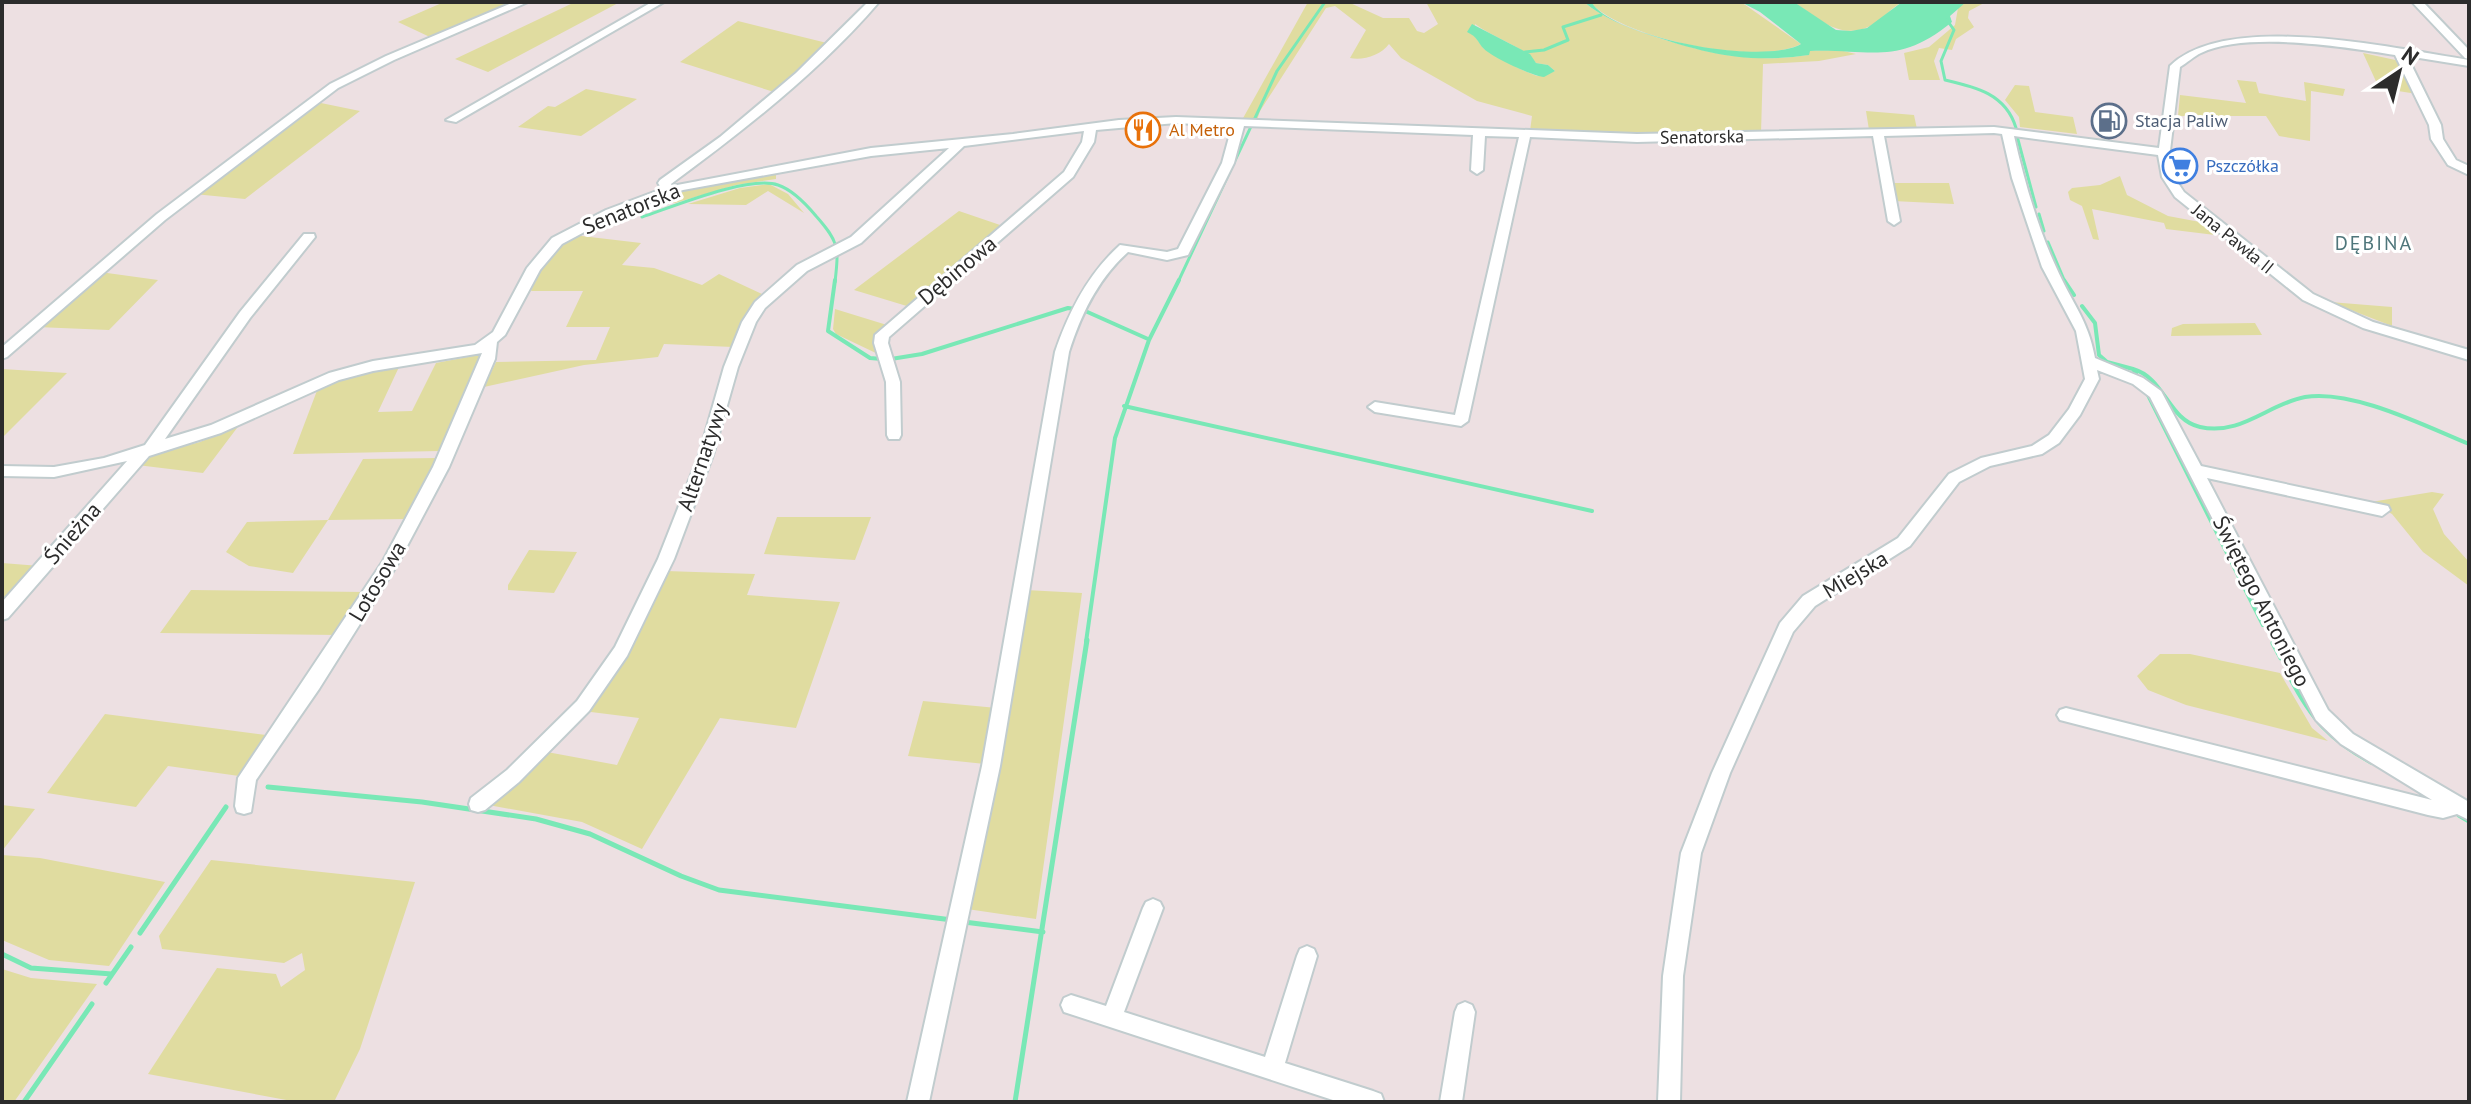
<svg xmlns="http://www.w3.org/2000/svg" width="2471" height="1104" viewBox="0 0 2471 1104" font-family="'PT Sans',sans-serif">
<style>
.green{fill:#e0dca0;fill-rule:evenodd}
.water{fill:#79e8b6}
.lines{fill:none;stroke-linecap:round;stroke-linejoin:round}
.stream-far2{stroke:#79e8b6;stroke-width:3}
.stream-far1{stroke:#79e8b6;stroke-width:4}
.stream{stroke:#79e8b6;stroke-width:5}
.minor-casing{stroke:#c1ccce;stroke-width:4}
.minor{fill:#fff;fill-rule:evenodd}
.labels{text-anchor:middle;stroke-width:6;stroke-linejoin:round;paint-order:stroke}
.far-service-label{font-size:18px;fill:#4e5e75;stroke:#fff;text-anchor:start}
.far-food-label{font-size:18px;fill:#c56008;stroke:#fff;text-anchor:start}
.far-street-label{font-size:18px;fill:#2c2c2c;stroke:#fff}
.far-shop-label{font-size:18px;fill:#366cbe;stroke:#fff;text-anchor:start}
.far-neighbourhood-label{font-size:20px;letter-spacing:2px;fill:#4f767b;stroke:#fff}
.street-label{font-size:22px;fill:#2c2c2c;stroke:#fff}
</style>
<rect width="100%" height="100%" fill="#ede0e2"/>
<path class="green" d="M444,2h71l-83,36 -34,-16z
M575,2h45l-132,70 -33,-13z
M1308,2h40l35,16h26l8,13 7,2 14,-9 -12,-22h158c19,16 42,25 66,33 54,18 101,29 158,20l1,-4 30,-1 17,4 -37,7 -56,3 -2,69 -97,3 -134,-5 2,-15 -55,-15 -76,-43 -12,-14c-8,11 -26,17 -39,14l16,-28 -31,-24 -9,2 -66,103 -3,9h-15zM1475,24c20,15 45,20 61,39l12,2 7,6 -18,5 -17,-7 -36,-20 -11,-15z
M1590,2h151l60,42c-43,23 -180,-6 -211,-42z
M1794,2h108c-12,7 -20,18 -32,24 -29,15 -53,-8 -76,-24z
M1966,2h20l-17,9 -1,7 6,9 -18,12 -4,11 -13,-2 -5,13 6,19h-31l-5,-27 25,-6 26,-22 3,-17z
M738,21l89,22 -53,49 -94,-30z
M2363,53l37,8 17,33 -38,-6z
M2237,80l19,2 3,11 47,8 -2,-19 41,7 -2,7 -32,-5 -1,50 -31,-5 -13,-20h-88l2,-21 66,8z
M2015,85l14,1 6,26 38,5 4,17 -57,-7 -1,-10 -14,-17z
M586,89l51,10 -56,37 -63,-9 30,-21 7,1z
M316,102l44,9 -115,88 -51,-5z
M1866,111l48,4 3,14 -48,1z
M776,172v7l-40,6 -61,18h-29l38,-13z
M2120,176l7,19 41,21 32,6 15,13 -49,-6 -2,-6 -72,-14 7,31 -6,-1 -11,-33 -12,-6 -2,-8 4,-4 28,-3z
M1891,183h58l5,21 -61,-3z
M769,184l19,10 16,19 -36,-22 -22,14 -58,-1 52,-16z
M959,211l44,15 -93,81 -56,-17z
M573,235l68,8 -19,22 32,3 48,17 17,-11 43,20 -29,53 -69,-3 -6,13 -74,8 -100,22 12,-25 100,-2 14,-33h-44l17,-36h-52l11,-25z
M100,272l58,8 -49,50 -72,-3z
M2330,302l62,5v19z
M835,309l52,16 -5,31 -46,-22 -3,-5z
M2255,323l7,12 -91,1 1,-8 11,-4z
M478,355l5,1 -43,95 -147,3 25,-66 34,-12 47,-9 -21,45 34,-1 24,-48z
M2,369l65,4 -65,65z
M240,424l-37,49 -66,-8 5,-8 58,-15z
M437,458l-29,61 -80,1 -35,53 -44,-7 -23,-14 21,-30 81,-2 35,-61z
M2432,492l12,2 -11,15 11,25 25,28v24l-46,-34 -31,-38 -21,-12z
M777,517h94l-16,43 -91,-6z
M529,550l48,2 -23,41 -46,-3v-5z
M2,563l38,3 -38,43z
M666,571l89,3 -8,21 93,7 -44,126 -76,-10 -78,131 -60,-27 -99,-18 64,-52 70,13 22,-47 -56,-7z
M191,590l175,2 -27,43 -179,-2z
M1026,590l56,3 -46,326 -69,-10z
M2160,654h30l90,19 32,55 16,13 -142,-36 -38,-15 -11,-14z
M923,701l74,7 -12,56 -77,-8z
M105,714l161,21 -27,41 -71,-10 -32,41 -89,-14z
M2,805l33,4 -33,42z
M2,855l38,3 125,24 -56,84 -60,-6 -47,-20z
M211,860l204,22 -55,167 -26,53h-37l-149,-28 69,-106 59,6 5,13 24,-17 -3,-17 -18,10 -122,-14 -3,-13z
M2,969l29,9 66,6 -83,118h-12z"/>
<path class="water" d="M1584,2l8,1c23,35 172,63 209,41l-41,-32 -19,-10h53l42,28 15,1 16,-3 35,-26h64l-16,14 2,6c-54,44 -80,27 -142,29l-1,4c-61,9 -102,-1 -159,-20 -24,-8 -47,-17 -66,-33z
M1472,24l58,30 6,9 12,2 7,6 -11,6c-14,-2 -50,-19 -60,-28 -7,-7 -6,-12 -17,-17z"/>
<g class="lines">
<path class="stream-far2" d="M1947,20l7,10 -13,31 4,19c31,7 61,14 71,48
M1525,52l19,-2 24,-10 -5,-13 38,-12
M2017,136l19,71
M2039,214l5,17
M642,217c30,-10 107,-42 136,-32 15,5 28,19 38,31 23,26 23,31 19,66
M2048,242l17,40
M1178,282l99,-211 48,-69"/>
<path class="stream-far1" d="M835,280l-7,51 42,27 12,1
M2064,280l10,15
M2082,306l13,17 4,32 8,7 26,7 3,5
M891,359l31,-5 146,-46 15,2 65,29
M2133,369c32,9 35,51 67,58 41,9 68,-23 105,-30 47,-8 120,29 164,47
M2146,391l117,234
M1124,406l468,105
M1086,642l29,-204 34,-98 30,-60"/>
<path class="stream" d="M2273,643l8,15
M2290,677c22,42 39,62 81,85
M268,787l154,15 114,17 54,15 91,42 38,14 233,30
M2459,815l10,6
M964,922l79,10
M140,933l86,-126
M2,954l29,14 81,6
M106,983l25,-36
M24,1102l68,-98
M1015,1102l72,-462"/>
<g class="minor-casing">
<path id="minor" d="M514,2h14l-134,58 -56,28 -173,132 -158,137 -5,2v-12l155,-133 173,-130 56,-28z
M652,2h12l-208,120 -10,-2z
M868,2h11c-60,70 -135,128 -208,182l1,2 199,-38 142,-14 106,-14 57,-3 461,17 357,-7 165,21 11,-82c57,-56 225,-17 299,-6v6l-62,-10 34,69 2,14 13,21 13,6v9l-21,-10 -17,-26 -2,-14 -34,-70c-50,-8 -148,-24 -194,-2 -7,3 -14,10 -21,14l-11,92 5,18 10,15 129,102 60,28 96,28v10l-106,-32 -60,-28 -128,-103 -13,-20 -4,-22 -144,-19c10,44 23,90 42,131 15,35 32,52 39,91l48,20 18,13 40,75 187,40 2,4 -8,6 -175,-38 121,232 25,24 116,68v18l-12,-6 -14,4 -15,-3 -368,-95 -3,-5 3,-5 6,-2 366,92 -91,-56 -25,-24 -166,-323 -17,-13 -36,-14 2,9 -19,36 -21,28 -17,11 -52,12 -31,16 -49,64 -95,60 -22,26 -63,141 -29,80 -18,123 -3,126h-22l5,-126 18,-123 31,-80 68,-150 23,-27 95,-58 51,-64 32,-16 51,-12 17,-11 20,-26 16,-30 -9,-48 -34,-64 -30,-89 -10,-44 -8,-1 -110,3 16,85 -6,4 -6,-4 -15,-85 -236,6 -107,-5 -62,284 -7,5 -86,-14 -7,-5 7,-5 80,13 64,-278 -34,-1 -2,34 -6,4 -6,-4 2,-35 -229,-9 -10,37 -46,92 -21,5 -39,-8c-30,27 -47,62 -59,100l-69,414 -71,336h-22l75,-336 73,-414c14,-41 33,-78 65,-107l47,7 11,-3 44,-86 10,-37 -56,-3 -80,7 -2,12 -21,35 -184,160 -1,6 12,39 1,53 -2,4h-10l-2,-4 -1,-53 -12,-39 1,-8 189,-163 18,-30 2,-11 -120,15 -103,97 -54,28 -42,37 -9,14 -18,45 -25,88 -39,104 -47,97 -38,55 -70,71 -34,28 -7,2 -7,-2 -2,-6 2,-6 36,-28 70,-69 38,-54 43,-88 41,-104 25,-88 18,-45 13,-20 42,-37 54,-28 98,-89 -78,8 -188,34 -69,26 -52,28 -22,26 -35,65 -8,7 -2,17 -46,108 -52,98 -78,124 -63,91 -5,32 -7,2 -7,-2 -2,-6 3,-28 145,-217 50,-94 49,-114 -109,18 -34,9 -118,53 -72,23 -141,162 -6,2v-18l125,-141 -73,16 -52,-1v-10l52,1 50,-9 41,-13 95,-133 64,-78h10l1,3 -65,81 -85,121 46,-14 118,-52 44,-12 102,-16 18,-13 34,-64 25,-30 54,-28 56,-21 -4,-6 2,-3 60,-43 76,-64z
M2412,2h11l46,48v9l-4,-1z
M1153,899l7,3 3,6 -39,104 141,45 32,-101 3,-7 7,-3 7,3 3,7 -32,107 88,28 8,3 3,8h-45l-275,-90 -3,-7 3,-7 7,-3 35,11 37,-98 3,-6z
M1465,1002l7,3 3,7 -13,90h-22l15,-90 3,-7z"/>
</g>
<use href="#minor" class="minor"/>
</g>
<defs>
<g id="fuel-ring" transform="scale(1.8)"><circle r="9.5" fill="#fff" stroke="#5c6f8a" stroke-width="1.5"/><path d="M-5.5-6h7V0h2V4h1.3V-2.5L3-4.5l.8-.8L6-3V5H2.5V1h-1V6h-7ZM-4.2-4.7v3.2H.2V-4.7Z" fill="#5c6f8a"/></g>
<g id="restaurant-ring" transform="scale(1.8)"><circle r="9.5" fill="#fff" stroke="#e8710a" stroke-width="1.5"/><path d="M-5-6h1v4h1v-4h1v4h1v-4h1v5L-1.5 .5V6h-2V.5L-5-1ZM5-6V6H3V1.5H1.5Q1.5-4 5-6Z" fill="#e8710a"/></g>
<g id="supermarket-ring" transform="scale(1.8)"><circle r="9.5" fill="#fff" stroke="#3f7fe0" stroke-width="1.5"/><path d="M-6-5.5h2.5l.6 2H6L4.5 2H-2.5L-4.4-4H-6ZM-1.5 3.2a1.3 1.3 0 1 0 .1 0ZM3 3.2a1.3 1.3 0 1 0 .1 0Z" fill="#3f7fe0"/></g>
</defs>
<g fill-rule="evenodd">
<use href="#fuel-ring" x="2109" y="121"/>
<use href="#restaurant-ring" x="1143" y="130"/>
<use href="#supermarket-ring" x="2180" y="166"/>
</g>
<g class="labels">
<g class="far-service-label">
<text x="2135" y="127">Stacja Paliw</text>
</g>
<g class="far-food-label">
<text x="1169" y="136">Al Metro</text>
</g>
<g class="far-street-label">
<text transform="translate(1702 137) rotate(-1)" y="6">Senatorska</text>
<text transform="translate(2233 239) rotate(39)" y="6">Jana Pawła II</text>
</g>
<g class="far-shop-label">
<text x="2206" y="172">Pszczółka</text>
</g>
<g class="far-neighbourhood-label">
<text x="2374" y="250">DĘBINA</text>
</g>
<g class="street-label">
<text transform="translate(631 208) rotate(-22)" y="8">Senatorska</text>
<text transform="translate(957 270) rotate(-40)" y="8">Dębinowa</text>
<text transform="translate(702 457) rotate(-71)" y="8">Alternatywy</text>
<text transform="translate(72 533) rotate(-49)" y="8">Śnieżna</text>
<text transform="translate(1855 574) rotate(-31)" y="8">Miejska</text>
<text transform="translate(377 581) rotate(-59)" y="8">Lotosowa</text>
<text transform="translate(2262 601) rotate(63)" y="8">Świętego Antoniego</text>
</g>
</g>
<rect width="2471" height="1104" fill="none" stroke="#2c2c2c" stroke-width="8"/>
<g transform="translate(2399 72) rotate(35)" stroke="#ffffff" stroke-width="6" paint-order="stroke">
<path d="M0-6L14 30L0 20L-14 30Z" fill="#2c2c2c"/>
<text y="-12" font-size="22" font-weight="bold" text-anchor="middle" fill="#2c2c2c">N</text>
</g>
</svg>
